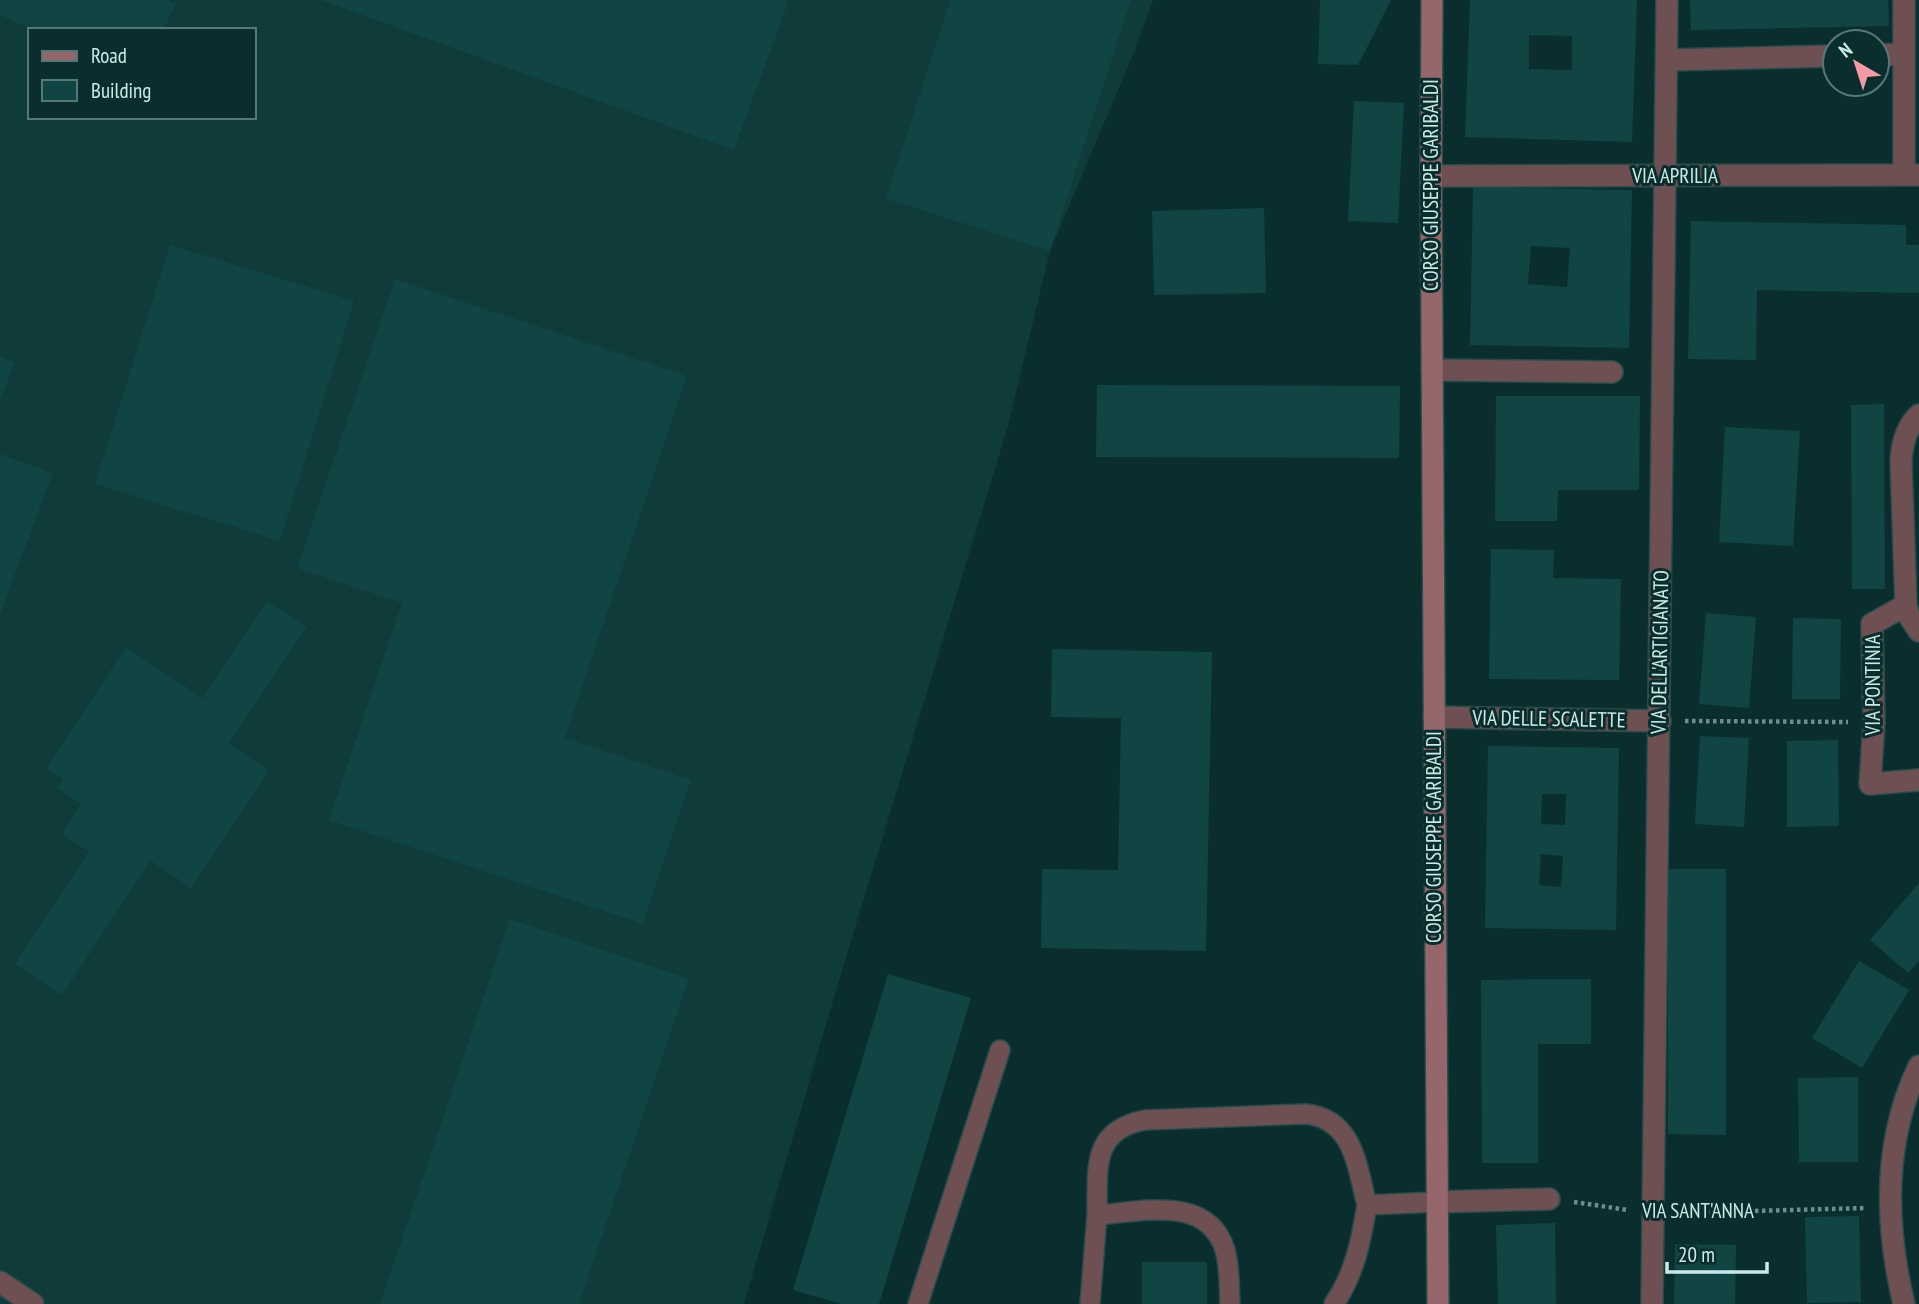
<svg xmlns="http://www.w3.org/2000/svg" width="1919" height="1304" viewBox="0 0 1919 1304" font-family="'PT Sans Narrow',sans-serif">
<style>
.built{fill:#0f3b3a;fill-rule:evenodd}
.building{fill:#104544;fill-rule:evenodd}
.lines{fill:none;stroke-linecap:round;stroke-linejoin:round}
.service-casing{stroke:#284c4b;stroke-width:22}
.pedestrian-casing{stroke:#284c4b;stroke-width:24}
.minor-casing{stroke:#284c4b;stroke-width:24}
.tertiary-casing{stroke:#284c4b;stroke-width:24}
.secondary-casing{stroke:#284c4b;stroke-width:24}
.path{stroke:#6c8f8d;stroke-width:4.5;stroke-dasharray:3.5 3.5;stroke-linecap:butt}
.service{stroke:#6e5053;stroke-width:19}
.pedestrian{stroke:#6e5053;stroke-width:21}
.minor{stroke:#6e5053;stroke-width:21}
.tertiary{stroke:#6e5053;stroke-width:21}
.secondary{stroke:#95666a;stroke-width:21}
.labels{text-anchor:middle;stroke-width:6;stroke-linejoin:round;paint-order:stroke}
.street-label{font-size:21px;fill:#caeae8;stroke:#092e2d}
</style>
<rect width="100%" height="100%" fill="#092e2d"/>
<path class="built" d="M0,0h1153l-18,50 -85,201 -42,175 -167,548 -97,330h-744zM30,30h224v87h-224z"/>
<path class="building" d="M0,0h166l9,4 -11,26h-131l-33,-15z
M321,0h468l-55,150z
M950,0h181l-81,251 -164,-52z
M1320,0h71l-33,65 -40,-1z
M1470,0h167l-5,142 -167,-5zM1529,35l43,1v34l-43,-1z
M1690,0h198l1,26 -198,4z
M1354,101l50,2 -6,120 -50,-2z
M1473,187l159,3 -3,158 -159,-3zM1531,246l39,2 -3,39 -39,-3z
M1264,208l2,85 -112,2 -2,-84z
M1691,221l215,4v20h13v48l-162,-3 -1,70 -68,-1z
M170,245l184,56 -74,240 -185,-57z
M395,279l292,97 -122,362 126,42 -48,144 -314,-104 73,-217 -105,-35z
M0,357l15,5 -15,39z
M1097,385l303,1 -1,72 -303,-1z
M1496,396h144l-1,94h-81l-1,31h-62z
M1884,404l1,185h-33l-1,-184z
M1725,427l75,4 -7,115 -74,-4z
M0,454l53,19 -53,141z
M1491,549l63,1 -1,28 68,1 -2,101 -130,-1z
M267,601l40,26 -78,117 40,26 -78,118 -40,-27 -89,134 -47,-31 74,-112 -27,-18 19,-30 -24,-16 6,-9 -17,-11 80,-121 77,51z
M1706,613l50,4 -7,91 -50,-4z
M1793,618l48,1 -1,80h-48z
M1052,649l160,3 -6,299 -165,-3 1,-79 76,1 3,-152 -70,-1z
M1700,736l49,2 -5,89 -49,-3z
M1838,740l1,86 -52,1v-86z
M1488,746l131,2 -3,182 -131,-2zM1542,794h24l-1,31 -24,-1zM1541,854l22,2 -2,31 -22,-2z
M1668,869h58v266l-58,-1z
M1919,883v78l-11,12 -38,-33z
M510,919l179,60 -110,325h-199z
M1859,961l50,29 -47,78 -50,-30z
M888,974l83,24 -92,306h-37l-49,-14z
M1591,979v65h-53v119h-56l-1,-183z
M1858,1077v85h-59l-1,-84z
M1859,1216l2,86 -54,1 -2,-86z
M1555,1223l1,81h-58l-2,-79z
M1675,1244l61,1 -1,59h-61z
M1142,1262h65v42h-65z"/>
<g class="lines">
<g class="service-casing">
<path id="service" d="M1097,1215c1,-44 -7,-85 48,-95l161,-6c48,5 51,53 61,91
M918,1304l82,-254
M1090,1304l7,-89c44,-3 111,-21 128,35 5,17 4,36 5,54
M1334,1304c21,-31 27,-63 33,-99l70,-3"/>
</g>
<g class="pedestrian-casing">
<path id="pedestrian" d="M1906,605l-34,19 2,98 -4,62 49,-4"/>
</g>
<g class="minor-casing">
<path id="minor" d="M1877,55l26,-1
M1667,60l168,-4
M1904,175v-175
M1431,176l488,-1
M1432,370l180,2
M1919,415c-13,12 -17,29 -18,46l5,144 3,11 10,15
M1434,717l226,4
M1437,1202l112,-3
M1652,1304l15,-1304
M1904,1304c-19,-79 -21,-163 15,-238"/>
</g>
<g class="tertiary-casing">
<path id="tertiary" d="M0,1282l33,22"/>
</g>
<g class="secondary-casing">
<path id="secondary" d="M1432,0l-1,176 7,1128"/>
</g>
<path class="path" d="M1685,721l163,1
M1574,1202l54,8
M1678,1213l187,-5"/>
<use href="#service" class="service"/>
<use href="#pedestrian" class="pedestrian"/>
<use href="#minor" class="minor"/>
<use href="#tertiary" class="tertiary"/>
<use href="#secondary" class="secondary"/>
</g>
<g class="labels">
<g class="street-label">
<text x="1675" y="183">VIA APRILIA</text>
<text transform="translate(1431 185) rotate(-90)" y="7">CORSO GIUSEPPE GARIBALDI</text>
<text transform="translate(1660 652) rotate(-89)" y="7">VIA DELL'ARTIGIANATO</text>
<text transform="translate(1873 685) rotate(-90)" y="7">VIA PONTINIA</text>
<text transform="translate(1549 719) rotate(1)" y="7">VIA DELLE SCALETTE</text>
<text transform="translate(1434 837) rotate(-90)" y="7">CORSO GIUSEPPE GARIBALDI</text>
<text x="1698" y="1218">VIA SANT'ANNA</text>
</g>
</g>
<rect x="28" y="28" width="228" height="91" fill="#092e2d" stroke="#567978" stroke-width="2"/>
<rect x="42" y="51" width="35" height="10" fill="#95666a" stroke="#567978" stroke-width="2"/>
<text x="91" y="63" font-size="21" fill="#caeae8">Road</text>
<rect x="42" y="80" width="35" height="21" fill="#104544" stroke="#567978" stroke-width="2"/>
<text x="91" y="98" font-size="21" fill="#caeae8">Building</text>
<g transform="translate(1856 63) rotate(321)"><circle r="33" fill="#092e2d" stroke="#567978" stroke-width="2"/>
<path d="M0-5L12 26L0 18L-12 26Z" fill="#f49aa4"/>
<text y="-10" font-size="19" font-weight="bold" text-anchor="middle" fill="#caeae8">N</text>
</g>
<path d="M1667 1262v10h100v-10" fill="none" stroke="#caeae8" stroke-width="3.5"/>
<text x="1678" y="1262" font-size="21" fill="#caeae8" stroke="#092e2d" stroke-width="5" paint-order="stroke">20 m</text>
</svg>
